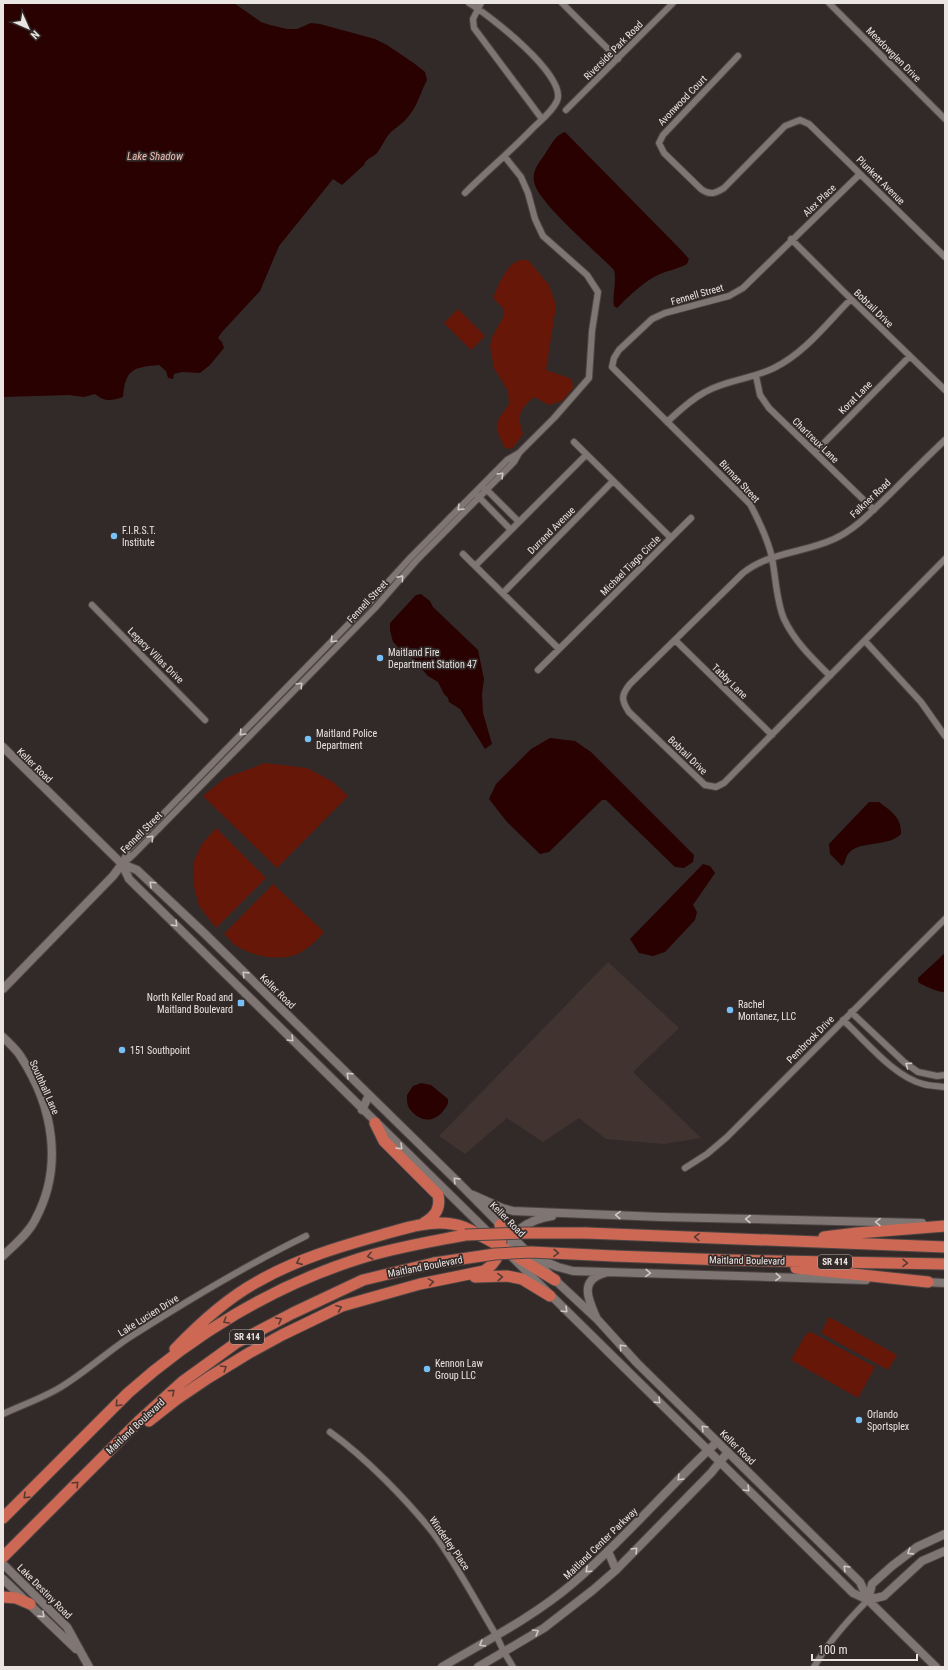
<svg xmlns="http://www.w3.org/2000/svg" width="948" height="1670" viewBox="0 0 948 1670" font-family="'Roboto Condensed',sans-serif">
<style>
.built{fill:#413430}
.green{fill:#671708}
.water{fill:#290100}
.lines{fill:none;stroke-linecap:round;stroke-linejoin:round}
.minor-casing{stroke:#4c4543;stroke-width:8}
.tertiary-casing{stroke:#4c4543;stroke-width:10}
.motorway-casing{stroke:#4c4543;stroke-width:13}
.minor{stroke:#7f7573;stroke-width:6}
.tertiary{stroke:#7f7573;stroke-width:8}
.motorway{stroke:#cd6854;stroke-width:11}
.motorway-bridge-casing{stroke:#4c4543;stroke-width:13;stroke-linecap:butt}
.motorway-bridge{stroke:#cd6854;stroke-width:11}
.oneway{stroke:#cfc8c7}
.oneway2{stroke:#593a33}
.poi-dot{fill:#77c0f7;stroke:#322a28;stroke-width:1.5}
.labels{text-anchor:middle;stroke-width:3.5;stroke-linejoin:round;paint-order:stroke}
.shield{fill:#322a28;stroke:#b3acab;stroke-width:1}
.shield-label{font-size:9px;font-weight:bold;fill:#eae4e3}
.street-label{font-size:10px;fill:#eae4e3;stroke:#322a28}
.poi-label{font-size:10px;fill:#eae4e3;stroke:#322a28;text-anchor:start}
.water-label{font-size:11px;font-style:italic;fill:#f0bfb4;stroke:#322a28}
</style>
<rect width="100%" height="100%" fill="#322a28"/>
<path class="built" d="M608,962l71,66 -46,44 68,66 -37,6 -58,-5 -27,-21 -36,24 -36,-24 -42,36 -26,-18z"/>
<path class="green" d="M521,260h7l21,25 7,21 -10,64 26,9 1,9 -11,13 -13,4 -15,-8c-15,13 -17,18 -11,37l-11,15 -7,-1c-12,-25 -11,-22 4,-44l-1,-13 -14,-23 -4,-22 3,-11 11,-19 -1,-8 -10,-10c5,-12 14,-36 28,-38z
M458,309l27,27 -14,14 -27,-27z
M265,763l42,5 26,14 15,14 -71,72 -74,-72 22,-18z
M216,828l50,50 -50,50 -17,-22 -6,-23 1,-22 8,-17z
M273,884l51,48c-8,9 -18,19 -29,23 -20,6 -43,1 -60,-10 -4,-3 -7,-8 -11,-11z
M829,1317l68,38 -9,15 -67,-37z
M811,1332l64,35 -17,31 -67,-38 15,-26z"/>
<path class="water" d="M3,3h231l27,19 9,3 17,4h10l14,-6 9,1 55,15 12,6 28,19 10,8 2,8c-6,11 -9,24 -16,33 -5,8 -13,13 -20,19 -6,6 -9,15 -14,21 -5,5 -11,5 -13,12l-22,20 -9,-6 -54,67 -19,45 -38,41 -4,6 4,4 2,6 -14,17 -10,8 -18,-1 -8,2 -1,5 -5,-1 -2,-7 -7,-6c-25,2 -34,4 -36,32 -12,4 -18,5 -28,-3l-11,3 -15,-2 -66,2z
M565,132l116,118 8,9 -2,5c-9,5 -18,6 -27,10 -16,7 -31,22 -43,34l-3,-2c-2,-12 3,-24 0,-36 -17,-18 -76,-67 -80,-88 -2,-12 5,-19 11,-28 6,-9 10,-19 20,-22z
M421,594l9,7 3,6 45,43 6,29 -2,15 1,19 9,31 -7,5 -25,-40 -11,-7 -1,-4 -4,-4 -6,-12 -10,-6 -17,-19h-3l-15,-15 -3,-12v-7l26,-28z
M550,738l25,3 16,11 103,103 -1,7 -9,6 -9,-1 -69,-67h-4l-53,52 -9,2 -33,-32 -18,-23 7,-15 35,-35z
M869,802h10c12,9 23,16 22,32 -16,16 -52,3 -56,28l-3,4 -12,-12 -1,-10z
M703,864l7,2 5,7 -22,32 4,7 -2,8 -30,32 -12,4 -14,-3 -9,-14z
M945,953v39c-5,1 -23,-7 -27,-10v-4z
M421,1083l10,2 17,14c1,5 -2,8 -4,11 -11,14 -25,12 -35,-2 -2,-3 -2,-9 -2,-13l6,-9z"/>
<g class="lines">
<g class="minor-casing">
<path id="minor" d="M481,3l-8,16 1,9 68,91
M562,3l56,56
M829,3l116,116
M738,56l-75,79 -4,8 5,10 37,36c9,7 15,4 23,-1l61,-62 15,-6 9,4 136,133
M566,110l107,-107
M465,193c22,-22 46,-42 68,-65 8,-8 19,-16 24,-27 11,-25 -68,-86 -88,-98
M791,239l60,60 94,91
M756,376l4,19 9,13 105,102
M667,422c12,-11 23,-22 38,-30 21,-12 47,-13 69,-24 31,-15 53,-45 77,-69
M945,440c-18,17 -36,35 -54,53 -18,17 -35,36 -57,46 -30,14 -65,13 -91,34l-113,111c-9,11 -9,16 -1,28l76,73 11,2 8,-4 221,-224
M574,442l97,96
M815,452l95,-96
M485,488l34,34
M477,495l34,35
M463,554l96,95
M475,566l111,-111
M503,593l110,-112
M92,605l113,115
M675,640l97,95
M865,641l56,61 24,34
M538,670l153,-152
M830,676c-18,-18 -35,-34 -46,-57 -8,-19 -8,-41 -12,-61 -4,-19 -13,-37 -22,-54l-138,-137 2,-9 5,-8 33,-31 13,-6 64,-17 14,-8 117,-114
M124,863l10,-9 241,-246 41,-47 98,-99 5,-9
M122,864l6,-14 242,-248 40,-44 97,-98 12,-7 35,-35 35,-40 3,-47 6,-39 -11,-17 -44,-39 -8,-17 -7,-26 -7,-16 -16,-20
M851,1012l53,50 14,10 19,4 8,-1
M843,1020c23,21 50,56 80,64 7,2 15,2 22,3
M685,1168l22,-14 20,-17 218,-218
M3,1414c19,-9 40,-16 58,-27 23,-14 44,-33 66,-48 58,-37 117,-73 179,-103
M330,1432c35,25 77,68 104,102 23,31 42,68 62,101l8,17 9,15
M814,1667c15,-26 33,-46 54,-67"/>
</g>
<g class="tertiary-casing">
<path id="tertiary" d="M3,747l119,117 15,6 67,63 253,248 98,99 42,39 40,44 223,219 8,18 68,67
M122,864l7,15 363,357
M3,989l110,-113 9,-12
M3,1037c6,6 14,13 18,20 32,49 43,110 14,163 -7,14 -21,25 -32,36
M362,1110l7,-15
M473,1195l29,13 11,3 148,6 261,6
M512,1257l341,336 15,7
M514,1257c-13,-25 19,-38 38,-41
M536,1258l22,9 15,4 293,9
M924,1282l21,1
M596,1317c-8,-18 -17,-37 9,-44
M608,1551l8,19
M3,1564l64,63 22,40
M3,1579l73,70
M868,1600l4,-16 20,-18 25,-19 28,-13
M868,1600l16,-4 38,-35 23,-10
M442,1667c44,-26 91,-50 130,-83 52,-44 96,-97 145,-142
M478,1667l66,-39 49,-38 23,-20 95,-97 17,-21"/>
</g>
<g class="motorway-casing">
<path id="motorway" d="M375,1123l9,18 54,54c3,14 -3,21 -14,28
M586,1233l359,14
M824,1237l33,-4 88,-7
M614,1256l112,4 219,4
M796,1268l132,14
M475,1277l32,-1 15,3 28,17
M175,1349c24,-25 51,-50 82,-67 38,-22 81,-35 124,-47 22,-6 47,-15 71,-11 10,1 19,6 27,11 27,13 50,30 76,45
M149,1421l28,-22 31,-21 41,-25 33,-18 60,-29 78,-22 64,-13c17,-11 19,-27 16,-46
M3,1518l125,-125c66,-59 145,-107 230,-134 34,-11 71,-17 107,-24
M3,1557l137,-137 42,-38 54,-39 57,-30 70,-33 71,-17
M3,1597l13,1 14,6"/>
</g>
<use href="#minor" class="minor"/>
<use href="#tertiary" class="tertiary"/>
<use href="#motorway" class="motorway"/>
<g class="motorway-bridge-casing">
<path id="motorway-bridge" d="M465,1235l61,-2h60
M434,1263l61,-9 36,-2 83,4"/>
</g>
<use href="#motorway-bridge" class="motorway-bridge"/>
</g>
<defs><path id="oneway-chevron" d="M-2-3.5L2.5 0L-2 3.5" fill="none" stroke-width="1.6" stroke-linecap="round" stroke-linejoin="round"/></defs>
<g class="oneway">
<use href="#oneway-chevron" transform="translate(501 475) rotate(-45)"/>
<use href="#oneway-chevron" transform="translate(460 508) rotate(135)"/>
<use href="#oneway-chevron" transform="translate(401 578) rotate(-49)"/>
<use href="#oneway-chevron" transform="translate(333 640) rotate(134)"/>
<use href="#oneway-chevron" transform="translate(300 685) rotate(-46)"/>
<use href="#oneway-chevron" transform="translate(242 733) rotate(134)"/>
<use href="#oneway-chevron" transform="translate(151 838) rotate(-46)"/>
<use href="#oneway-chevron" transform="translate(152 884) rotate(-137)"/>
<use href="#oneway-chevron" transform="translate(175 924) rotate(45)"/>
<use href="#oneway-chevron" transform="translate(245 974) rotate(-136)"/>
<use href="#oneway-chevron" transform="translate(291 1039) rotate(45)"/>
<use href="#oneway-chevron" transform="translate(908 1065) rotate(-146)"/>
<use href="#oneway-chevron" transform="translate(349 1075) rotate(-136)"/>
<use href="#oneway-chevron" transform="translate(400 1147) rotate(44)"/>
<use href="#oneway-chevron" transform="translate(456 1180) rotate(-135)"/>
<use href="#oneway-chevron" transform="translate(618 1215) rotate(-178)"/>
<use href="#oneway-chevron" transform="translate(748 1219) rotate(-179)"/>
<use href="#oneway-chevron" transform="translate(878 1222) rotate(-179)"/>
<use href="#oneway-chevron" transform="translate(648 1273) rotate(2)"/>
<use href="#oneway-chevron" transform="translate(778 1277) rotate(2)"/>
<use href="#oneway-chevron" transform="translate(565 1310) rotate(45)"/>
<use href="#oneway-chevron" transform="translate(622 1347) rotate(-133)"/>
<use href="#oneway-chevron" transform="translate(658 1401) rotate(44)"/>
<use href="#oneway-chevron" transform="translate(704 1428) rotate(-135)"/>
<use href="#oneway-chevron" transform="translate(680 1478) rotate(134)"/>
<use href="#oneway-chevron" transform="translate(747 1489) rotate(45)"/>
<use href="#oneway-chevron" transform="translate(635 1550) rotate(-45)"/>
<use href="#oneway-chevron" transform="translate(910 1552) rotate(147)"/>
<use href="#oneway-chevron" transform="translate(846 1568) rotate(-135)"/>
<use href="#oneway-chevron" transform="translate(588 1570) rotate(138)"/>
<use href="#oneway-chevron" transform="translate(42 1615) rotate(44)"/>
<use href="#oneway-chevron" transform="translate(536 1632) rotate(-31)"/>
<use href="#oneway-chevron" transform="translate(482 1644) rotate(149)"/>
</g>
<g class="oneway2">
<use href="#oneway-chevron" transform="translate(697 1237) rotate(-178)"/>
<use href="#oneway-chevron" transform="translate(556 1253) rotate(3)"/>
<use href="#oneway-chevron" transform="translate(370 1256) rotate(166)"/>
<use href="#oneway-chevron" transform="translate(299 1262) rotate(156)"/>
<use href="#oneway-chevron" transform="translate(905 1263) rotate(1)"/>
<use href="#oneway-chevron" transform="translate(500 1277) rotate(-3)"/>
<use href="#oneway-chevron" transform="translate(431 1282) rotate(-9)"/>
<use href="#oneway-chevron" transform="translate(339 1308) rotate(-22)"/>
<use href="#oneway-chevron" transform="translate(279 1320) rotate(-28)"/>
<use href="#oneway-chevron" transform="translate(226 1321) rotate(149)"/>
<use href="#oneway-chevron" transform="translate(224 1368) rotate(-31)"/>
<use href="#oneway-chevron" transform="translate(172 1392) rotate(-42)"/>
<use href="#oneway-chevron" transform="translate(118 1404) rotate(133)"/>
<use href="#oneway-chevron" transform="translate(76 1484) rotate(-45)"/>
<use href="#oneway-chevron" transform="translate(26 1496) rotate(136)"/>
</g>
<g class="poi-dot">
<circle cx="114" cy="536" r="4"/>
<circle cx="380" cy="658" r="4"/>
<circle cx="308" cy="739" r="4"/>
<rect x="237" y="999" width="8" height="8" rx="2"/>
<circle cx="730" cy="1010" r="4"/>
<circle cx="122" cy="1050" r="4"/>
<circle cx="427" cy="1369" r="4"/>
<circle cx="859" cy="1420" r="4"/>
</g>
<g class="labels">
<g class="shield">
<rect x="818" y="1255" width="34" height="14" rx="3"/>
<rect x="230" y="1330" width="34" height="14" rx="3"/>
</g>
<g class="shield-label">
<text x="835" y="1265">SR 414</text>
<text x="247" y="1340">SR 414</text>
</g>
<g class="street-label">
<text transform="translate(613 50) rotate(-45)" y="4">Riverside Park Road</text>
<text transform="translate(894 54) rotate(45)" y="4">Meadowglen Drive</text>
<text transform="translate(682 100) rotate(-46)" y="4">Avonwood Court</text>
<text transform="translate(881 180) rotate(45)" y="4">Plunkett Avenue</text>
<text transform="translate(819 200) rotate(-44)" y="4">Alex Place</text>
<text transform="translate(697 294) rotate(-16)" y="4">Fennell Street</text>
<text transform="translate(874 308) rotate(44)" y="4">Bobtail Drive</text>
<text transform="translate(855 397) rotate(-45)" y="4">Korat Lane</text>
<text transform="translate(816 440) rotate(44)" y="4">Chartreux Lane</text>
<text transform="translate(740 481) rotate(47)" y="4">Birman Street</text>
<text transform="translate(870 498) rotate(-43)" y="4">Falkner Road</text>
<text transform="translate(551 530) rotate(-45)" y="4">Durrand Avenue</text>
<text transform="translate(630 565) rotate(-45)" y="4">Michael Tiago Circle</text>
<text transform="translate(367 601) rotate(-47)" y="4">Fennell Street</text>
<text transform="translate(156 655) rotate(45)" y="4">Legacy Villas Drive</text>
<text transform="translate(730 681) rotate(44)" y="4">Tabby Lane</text>
<text transform="translate(688 755) rotate(44)" y="4">Bobtail Drive</text>
<text transform="translate(35 765) rotate(44)" y="4">Keller Road</text>
<text transform="translate(141 832) rotate(-45)" y="4">Fennell Street</text>
<text transform="translate(278 991) rotate(44)" y="4">Keller Road</text>
<text transform="translate(810 1039) rotate(-45)" y="4">Pembrook Drive</text>
<text transform="translate(45 1087) rotate(66)" y="4">Southhall Lane</text>
<text transform="translate(508 1219) rotate(45)" y="4">Keller Road</text>
<text transform="translate(747 1260) rotate(1)" y="4">Maitland Boulevard</text>
<text transform="translate(425 1266) rotate(-11)" y="4">Maitland Boulevard</text>
<text transform="translate(148 1315) rotate(-32)" y="4">Lake Lucien Drive</text>
<text transform="translate(135 1426) rotate(-43)" y="4">Maitland Boulevard</text>
<text transform="translate(738 1447) rotate(44)" y="4">Keller Road</text>
<text transform="translate(450 1543) rotate(55)" y="4">Winderley Place</text>
<text transform="translate(600 1543) rotate(-44)" y="4">Maitland Center Parkway</text>
<text transform="translate(45 1591) rotate(45)" y="4">Lake Destiny Road</text>
</g>
<g class="poi-label">
<text x="122" y="534">F.I.R.S.T.<tspan x="122" dy="12">Institute</tspan></text>
<text x="388" y="656">Maitland Fire<tspan x="388" dy="12">Department Station 47</tspan></text>
<text x="316" y="737">Maitland Police<tspan x="316" dy="12">Department</tspan></text>
<text x="233" y="1001" text-anchor="end">North Keller Road and<tspan x="233" dy="12">Maitland Boulevard</tspan></text>
<text x="738" y="1008">Rachel<tspan x="738" dy="12">Montanez, LLC</tspan></text>
<text x="130" y="1054">151 Southpoint</text>
<text x="435" y="1367">Kennon Law<tspan x="435" dy="12">Group LLC</tspan></text>
<text x="867" y="1418">Orlando<tspan x="867" dy="12">Sportsplex</tspan></text>
</g>
<g class="water-label">
<text x="155" y="160">Lake Shadow</text>
</g>
</g>
<rect width="948" height="1670" fill="none" stroke="#eae4e3" stroke-width="8"/>
<g transform="translate(28 28) rotate(135)" stroke="#322a28" stroke-width="3" paint-order="stroke">
<path d="M0-3L7 15L0 10L-7 15Z" fill="#eae4e3"/>
<text y="-6" font-size="11" font-weight="bold" text-anchor="middle" fill="#eae4e3">N</text>
</g>
<path d="M812 1654v6h105v-6" fill="none" stroke="#eae4e3" stroke-width="2"/>
<text x="818" y="1654" font-size="12" fill="#eae4e3" stroke="#322a28" stroke-width="3" paint-order="stroke">100 m</text>
</svg>
